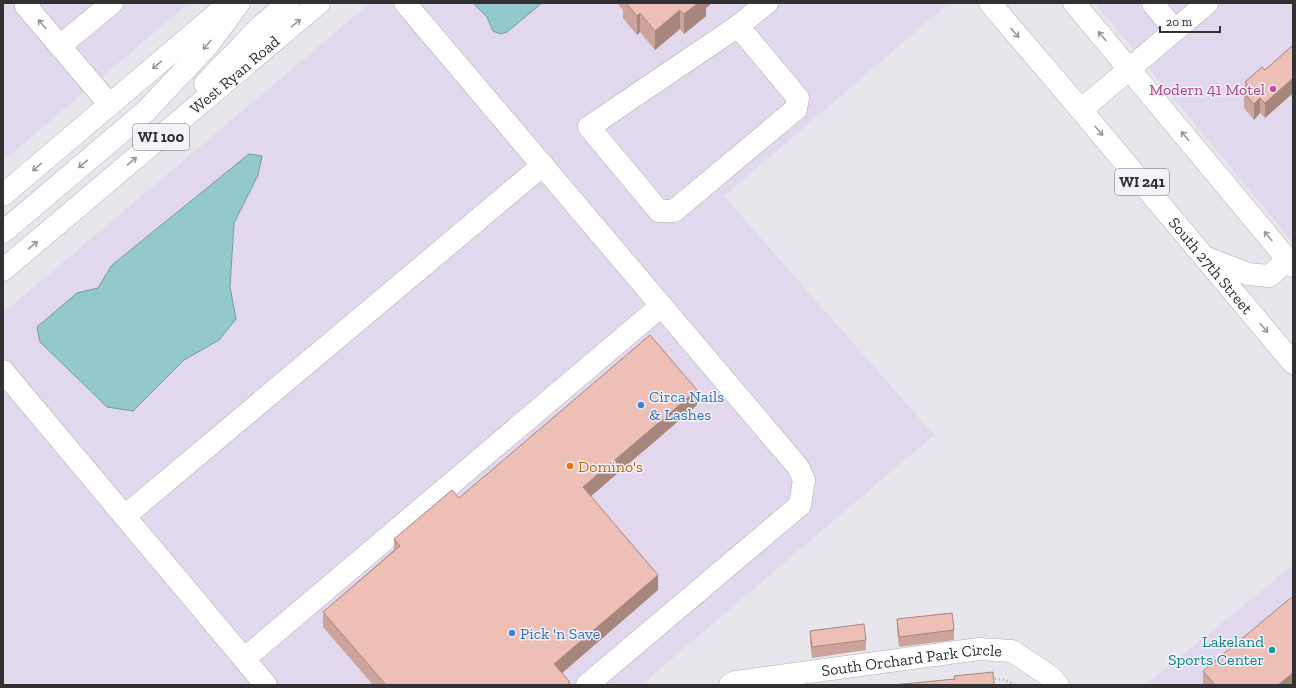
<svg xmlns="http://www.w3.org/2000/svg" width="1296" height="688" viewBox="0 0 1296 688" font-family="'Zilla Slab',serif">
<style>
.commercial{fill:#e2d8ed}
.water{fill:#93c9cc;stroke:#769b9e}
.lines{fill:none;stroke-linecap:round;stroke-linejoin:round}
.minor-casing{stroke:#acacb2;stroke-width:23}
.major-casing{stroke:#acacb2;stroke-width:23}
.path{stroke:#a6a6ab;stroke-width:2.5;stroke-dasharray:1 3;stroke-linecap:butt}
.minor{stroke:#fff;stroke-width:22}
.major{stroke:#fff;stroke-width:22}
.wall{fill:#cda49b}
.shaded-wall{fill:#a7867e}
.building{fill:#eebfb4;stroke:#a7867e}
.oneway{stroke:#98989a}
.hotel-dot{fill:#d1479c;stroke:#f3f3f9;stroke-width:1.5}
.shop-dot{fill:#3f7fe0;stroke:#f3f3f9;stroke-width:1.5}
.food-dot{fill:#e8710a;stroke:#f3f3f9;stroke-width:1.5}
.culture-dot{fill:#0f9aa8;stroke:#f3f3f9;stroke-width:1.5}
.labels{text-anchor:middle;stroke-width:3;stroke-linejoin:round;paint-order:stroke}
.shield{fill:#f3f3f9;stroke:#6b6b6f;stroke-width:1}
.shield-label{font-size:15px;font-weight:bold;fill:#313134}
.street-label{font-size:16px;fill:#313134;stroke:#f3f3f9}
.hotel-label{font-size:16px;fill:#b23c85;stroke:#f3f3f9;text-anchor:end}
.shop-label{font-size:16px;fill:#366cbe;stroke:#f3f3f9;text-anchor:start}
.food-label{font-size:16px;fill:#c56008;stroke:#f3f3f9;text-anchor:start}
.culture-label{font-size:16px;fill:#0d838f;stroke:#f3f3f9;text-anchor:end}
</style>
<rect width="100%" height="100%" fill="#e6e6ec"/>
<path class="commercial" d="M3,3h186l-186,158z
M370,3h579l-225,193 210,239 -293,250h-638v-372z
M1095,3h198v240z
M1293,565v120l-146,-1z"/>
<path class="water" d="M473,3h69l-35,29 -7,2 -7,-3 -6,-14z
M249,154l13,2 -4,19 -24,48 -4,64 6,32 -17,21 -35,20 -51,51 -26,-4 -67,-65 -3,-15 40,-34 21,-5 14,-23z"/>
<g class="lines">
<g class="minor-casing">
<g id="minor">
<path d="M29,3l-3,3 84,99"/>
<path d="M405,3l393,464 6,13 -4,25 -213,180"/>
<path d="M1154,3l-1,1 22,26"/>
<path d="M738,26l60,72 -2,11 -122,102h-15l-70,-84 149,-101 29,-23"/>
<path d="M60,46l52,-43"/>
<path d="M1081,110l126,-107"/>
<path d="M3,371l263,314"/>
<path d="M125,516l418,-351"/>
<path d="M244,659l417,-353"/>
<path id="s1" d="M730,685l5,-3 244,-33 33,2 39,26 7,8"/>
</g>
</g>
<g class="major-casing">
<g id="major">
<path id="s2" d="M990,3l91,107 212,253"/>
<path d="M1074,3l219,263"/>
<path d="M205,84l56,-58 27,-23"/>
<path d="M3,195l223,-189"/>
<path d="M3,232l143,-121 62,-66 31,-42"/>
<path d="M1207,258l41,16 21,2 19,-16"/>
<path id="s3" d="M3,270l316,-267"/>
</g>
</g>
<path class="path" d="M991,678l14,2 10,5"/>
<use href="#minor" class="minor"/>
<use href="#major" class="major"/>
</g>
<path class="wall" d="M617,3h95l-6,5v8l-22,18 -4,-5 -25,21 -15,-18 -3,3 -14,-17v-8z
M1293,45v48l-28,25 -5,-5 -6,7 -10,-12v-15l1,-1v-10l20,-12z
M697,405l-106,91 67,94 -96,83 8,12h-197l-50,-58v-15l71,-62v-11l65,-41z
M897,619l57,11v10l-55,7 -2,-17z
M810,631l56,9v10l-54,8 -2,-16z
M1203,671l90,14h-90z"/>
<path class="shaded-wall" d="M698,3h14l-6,5v8l-22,18v-20z
M680,10v19l-25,21v-19z
M640,13v19l-3,3v-19z
M1293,78v15l-28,25v-15z
M1260,98v15l-6,7v-16z
M697,390v15l-114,98v-16z
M658,575v15l-104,90v-16z
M1293,673v12h-15z"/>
<path class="building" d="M626,3h72l-14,11 -4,-4 -25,21 -15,-18 -3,3z
M1293,45v33l-28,25 -5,-5 -6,6 -10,-11 6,-6 -5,-5 17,-15 3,3z
M650,335l47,55 -114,97 75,88 -104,89 16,18 -3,3h-181l-63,-73 77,-66 -6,-7 58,-49 7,8z
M1293,596v77l-15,12h-63l-12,-14z
M952,613l2,17 -55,7 -2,-18z
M864,624l2,16 -54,7 -2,-16z
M993,672l1,13h-101l62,-6 -1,-3z"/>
<defs><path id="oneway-shaft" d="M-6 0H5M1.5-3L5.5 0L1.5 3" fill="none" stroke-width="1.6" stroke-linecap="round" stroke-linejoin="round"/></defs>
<g class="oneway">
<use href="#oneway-shaft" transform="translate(296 23) rotate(-40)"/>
<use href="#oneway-shaft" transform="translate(42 24) rotate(-130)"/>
<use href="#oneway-shaft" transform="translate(1015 33) rotate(49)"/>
<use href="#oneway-shaft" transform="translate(1102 36) rotate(-130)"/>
<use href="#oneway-shaft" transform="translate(207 45) rotate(130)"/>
<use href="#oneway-shaft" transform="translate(157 65) rotate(140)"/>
<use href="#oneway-shaft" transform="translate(1099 131) rotate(50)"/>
<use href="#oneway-shaft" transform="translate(1185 136) rotate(-130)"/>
<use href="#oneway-shaft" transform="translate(132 161) rotate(-40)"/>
<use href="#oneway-shaft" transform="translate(83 164) rotate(140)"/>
<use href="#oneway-shaft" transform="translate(37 167) rotate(139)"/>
<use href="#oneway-shaft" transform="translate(1268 236) rotate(-130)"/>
<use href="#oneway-shaft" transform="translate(33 245) rotate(-40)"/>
<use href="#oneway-shaft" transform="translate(1264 328) rotate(50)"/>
</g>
<circle class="hotel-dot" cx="1273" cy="89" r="4"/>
<g class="shop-dot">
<circle cx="641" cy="405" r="4"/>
<circle cx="512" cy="633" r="4"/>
</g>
<circle class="food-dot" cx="570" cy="466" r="4"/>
<circle class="culture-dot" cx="1272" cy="650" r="4"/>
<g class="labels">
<g class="shield">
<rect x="133" y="124" width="56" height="26" rx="3"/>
<rect x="1115" y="169" width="54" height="26" rx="3"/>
</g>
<g class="shield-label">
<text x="161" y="142">WI 100</text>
<text x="1142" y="187">WI 241</text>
</g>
<g class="street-label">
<text dy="6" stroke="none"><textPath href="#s3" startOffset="303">West Ryan Road</textPath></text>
<text dy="6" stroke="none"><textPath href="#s2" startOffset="343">South 27th Street</textPath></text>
<text dy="6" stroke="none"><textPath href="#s1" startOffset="184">South Orchard Park Circle</textPath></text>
</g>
<g class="hotel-label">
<text x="1265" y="95">Modern 41 Motel</text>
</g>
<g class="shop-label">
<text x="649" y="402">Circa Nails<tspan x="649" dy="18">&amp; Lashes</tspan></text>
<text x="520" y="639">Pick 'n Save</text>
</g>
<g class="food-label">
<text x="578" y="472">Domino's</text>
</g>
<g class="culture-label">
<text x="1264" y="647">Lakeland<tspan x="1264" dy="18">Sports Center</tspan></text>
</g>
</g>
<rect width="1296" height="688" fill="none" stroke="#313134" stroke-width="8"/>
<path d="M1160 26v6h60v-6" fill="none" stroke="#313134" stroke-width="2"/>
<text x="1166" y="26" font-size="12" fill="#313134" stroke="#f3f3f9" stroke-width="3" paint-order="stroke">20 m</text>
</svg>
